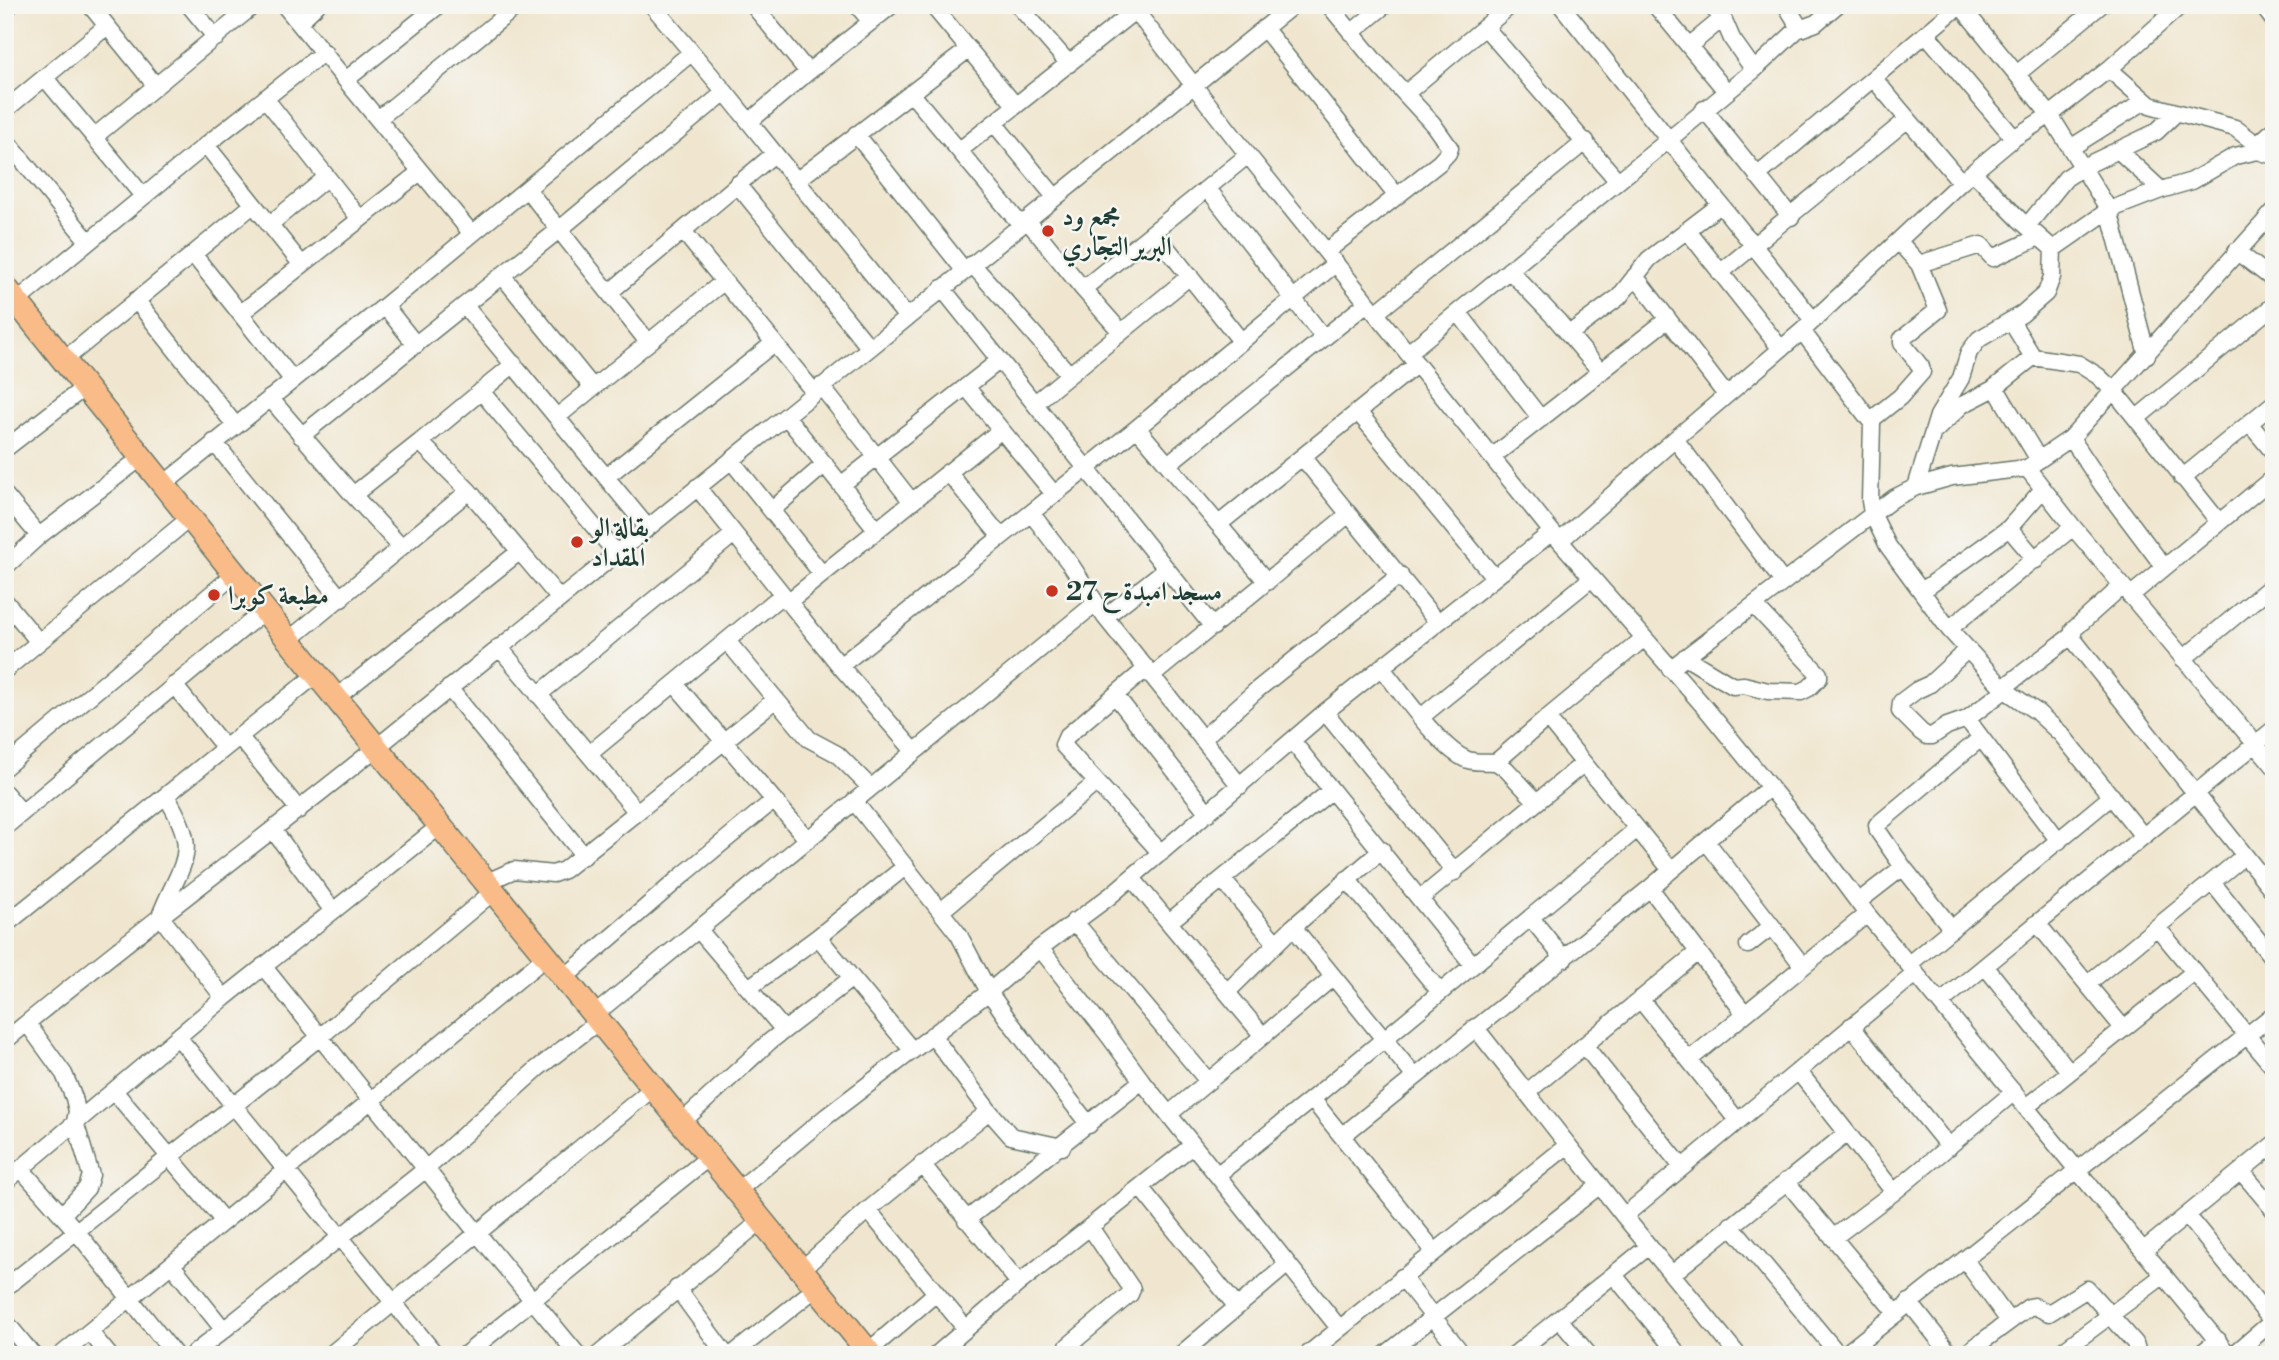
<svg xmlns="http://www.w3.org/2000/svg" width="2279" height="1360" viewBox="0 0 2279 1360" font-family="'Libre Bodoni',Amiri,serif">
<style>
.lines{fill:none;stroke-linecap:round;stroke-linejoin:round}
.minor-casing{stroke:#68786a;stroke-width:19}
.highway-casing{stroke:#68786a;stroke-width:26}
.minor{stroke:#fff;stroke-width:16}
.highway{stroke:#f9bc89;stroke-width:23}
.poi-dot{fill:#c8321e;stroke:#f6f6f2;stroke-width:2.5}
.labels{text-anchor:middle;stroke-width:5;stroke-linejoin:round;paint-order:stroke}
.poi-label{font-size:26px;font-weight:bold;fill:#1f3d34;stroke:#f6f6f2;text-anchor:start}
</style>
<rect width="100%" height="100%" fill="#f6f6f2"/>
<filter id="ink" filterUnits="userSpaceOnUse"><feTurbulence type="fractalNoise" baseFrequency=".0143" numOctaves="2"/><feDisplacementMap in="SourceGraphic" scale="14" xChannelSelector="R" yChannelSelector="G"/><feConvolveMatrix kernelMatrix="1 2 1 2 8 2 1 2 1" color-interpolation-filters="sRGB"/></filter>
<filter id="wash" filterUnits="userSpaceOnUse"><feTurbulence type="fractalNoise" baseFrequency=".00686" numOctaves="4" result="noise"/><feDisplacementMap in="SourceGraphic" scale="28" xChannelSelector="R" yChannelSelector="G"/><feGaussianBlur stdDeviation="1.57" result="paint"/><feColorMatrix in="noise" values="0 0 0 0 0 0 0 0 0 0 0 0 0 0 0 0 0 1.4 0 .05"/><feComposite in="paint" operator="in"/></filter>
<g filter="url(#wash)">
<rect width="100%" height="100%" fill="#f0e6cf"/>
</g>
<g filter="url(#ink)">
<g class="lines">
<g class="minor-casing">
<path id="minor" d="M90,5l66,81
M189,5l27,33
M284,5l188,229
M652,5l73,87 181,224
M753,5l55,67
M857,5l14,17
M932,5l83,100
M1018,5l51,59
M1131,5l117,150 304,377 156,179 95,117 64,86 362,441
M1561,5l252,315
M1655,5l71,86
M1710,5l13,13 9,21 22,31
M1786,5l14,23
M2262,5l12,16
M5,9l5,-4
M299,22l18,-17
M1485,27l132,153
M1264,28l132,167
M1351,33l34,-28
M1927,35l87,103
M1689,46l34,-28
M2109,69l41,36 85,23 33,25
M2018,73l83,-68
M45,78l98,118
M347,79l92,-74
M1874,79l87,103
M911,93l110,132
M1405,94l106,-89
M265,98l95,121
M1704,109l87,108
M5,110l102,-84
M378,119l140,-114
M749,122l59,-50 84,-67
M994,123l61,74
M856,134l108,136
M94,137l160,-132
M5,139l83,102
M2258,144l16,-14
M206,145l96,120
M2072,147l73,-46
M960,150l182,-145
M2118,150l43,40
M1973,172l47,48 33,29 56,-39 52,-20 31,-9 43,-25 23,-5 16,5
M1757,176l203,-171 90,110 59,95 38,145
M796,181l173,-132
M737,184l132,163
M527,189l121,153
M1208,189l116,149
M1027,220l56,69 165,-134
M269,225l58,-48
M2027,226l39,-48 17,-11 73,-35 20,-19
M1687,230l94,119
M683,231l131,161
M1155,233l86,108
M1327,251l112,-88 9,-10 2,-5 -17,-24 -59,-64 -45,-55
M2236,251l38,29
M193,254l99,125
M972,264l97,110
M1919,264l62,-19 12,13 46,-21
M1509,270l48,50 44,52
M1720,273l188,-154
M502,275l91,113
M1635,276l91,119
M942,288l271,339
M1083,289l38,43
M610,292l164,-138
M136,300l99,125
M17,301l189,-156 118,-93
M385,306l31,39
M465,306l182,221
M1458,312l83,107
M241,313l179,-141
M1376,313l210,-172
M2011,321l22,36 46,7 19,12 16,15 105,131
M1802,331l70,92 -2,78 2,12 16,33 61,83 56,61 32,22 24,22 82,102
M1569,334l50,-37 30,-38 71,-54
M1408,353l346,-283 43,-40 19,-7 21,-18
M64,360l189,-155
M821,386l91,116
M1995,387l44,73
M967,388l87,106
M481,391l135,162
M270,398l83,97 48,52
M1035,403l155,-127
M1358,412l136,165
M786,416l91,114
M557,417l166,-135
M2137,418l137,-113
M1871,420l29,-23 22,-25 -1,-5 -19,-24v-4l36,-29 -19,-46 -20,-22
M2249,423l25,30
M1137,428l130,154
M1935,431l27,-26 31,-16 40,-32
M301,436l259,-207 165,-137
M2071,438l32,48 61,81
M1675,439l108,143
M214,442l127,157
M420,442l49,49 90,107
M5,449l80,-62
M1492,457l176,-138
M1303,458l134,164
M731,460l91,114
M1168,464l199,-161
M2027,468l46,59 201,239
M948,472l53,65
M606,477l168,-134
M2182,478l92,-75
M164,484l221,-178 306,-253
M841,485l159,-125
M697,487l143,179 74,85
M1916,487l22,-71 23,-38 8,-26 10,-13 43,-25 24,-21 6,-16 1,-28
M5,495l34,41
M353,495l67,-53 94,-78
M772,510l53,-46
M1031,513l40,52 34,52 135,169
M1219,524l198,-160
M2009,528l34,-39
M1560,541l115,-102 127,-108 159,-149 53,-44 36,-23 59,-46 72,-64
M5,567l34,-31 103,-79
M2122,586l-49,44v9l201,253
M1922,591l87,-63 27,32
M2130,596l144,-119
M5,601l33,40
M788,602l213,-172
M1105,617l61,-48
M1949,629l124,-102
M1643,639l-96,79 124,152
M289,640l180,-149
M727,641l82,98 28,15 33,33
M499,647l138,165 139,-113
M1967,650l-37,34 -13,6 -16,12 -1,9 21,21 6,4h5l15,-10 20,-7 38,-29
M1685,657l48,29 11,-1 24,6 33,1 8,-4 10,-10v-4l-65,-69
M2183,659l91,-75
M840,666l297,-238 199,-165
M1381,667c19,23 60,84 87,93 9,3 19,1 28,2l51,-44
M1147,668l-80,68 -4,9 98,108
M1670,669l224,-171 22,-11 36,-10 75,-9 44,-30 203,-227
M5,670l185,-152
M1152,676l197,-162
M675,684l132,155
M174,685l51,63
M449,688l135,168
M2003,688l68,-52
M538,695l196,-161
M1115,695l93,118
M337,697l182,-145
M1325,712l130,160
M1421,717l171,-139
M1967,719l92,122
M239,736l60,74
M1202,739l56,-50 142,-114
M1292,741l181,224
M589,754l193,-159
M1496,762l10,7 31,33
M5,767l230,-193
M5,793l17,20
M166,796c36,58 16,64 -6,120l64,82
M854,801l105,134 30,57 18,26 82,107
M5,827l260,-217
M273,830l60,81
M1706,841l97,125
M1132,878l131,158 -94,78
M1222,879l54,64
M1347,879l93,113
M487,882l27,-12 39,4 11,-4 73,-58
M2212,882l62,78
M1650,888l95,126
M1420,899l164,-136
M1858,902l45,-35
M941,911l155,-128
M1531,918l33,41
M1074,921l134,160
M1169,922l163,-132
M2037,923l86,105
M5,925l312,-251
M1293,927l122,150
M2157,927l117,141
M698,929l86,101
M1952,929l-49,-62 -25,-36 -1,-6 104,-87
M818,937l94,113
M1748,945l23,-18
M1040,948l69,88 33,45 197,247
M1909,964l203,-168
M263,966l215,268 100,121
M1985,966l84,105
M564,978l119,-103 91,-75
M2087,984l157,-128
M750,987l68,-50 88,-71
M1227,992l66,-65 89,-77
M1640,999l97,121
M1940,1003l334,-274
M594,1015l502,-412
M27,1023l37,51 10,24 3,13 -2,11 16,53 -4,13 -25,27
M1851,1026l98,121
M1475,1027l149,189 114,139
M932,1035l57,76
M1263,1036l70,-59
M178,1037l258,318
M5,1041c121,-101 248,-194 371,-293 306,-247 610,-496 917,-743
M1584,1045l98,122
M1689,1060l178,-146
M1798,1071l96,121
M114,1091l109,129
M1526,1093l171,-140
M1312,1099l122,152
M2026,1107l168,-135
M681,1123l88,-81 83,-64
M1342,1136l308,-248 120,-101
M922,1164l97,119
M21,1169l56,63 98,123
M2241,1171l33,39
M1217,1175l95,-76 325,-270
M1786,1181l110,132
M5,1182l219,-184 217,-173
M1140,1187l97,120
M737,1191l90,-75 162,-124 51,-44 70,-52 215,-184 227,-180
M868,1210l98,119
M2187,1215l85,106
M1624,1216l292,-243
M966,1220l176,-139
M1731,1225l108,130
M1833,1238l61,-46 120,-100
M2144,1250l130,-106
M1965,1260l44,61
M172,1265l51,64
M801,1270l67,-60 121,-99 22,25 51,11
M1672,1274l174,-140
M1614,1275l65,80
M1402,1277l61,78
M5,1288l316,-252 173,-145
M677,1288l49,67
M1909,1302l42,53
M1559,1319l30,36
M5,1321l28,34
M90,1332l19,23
M61,1355l486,-399
M192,1355l234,-186 112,-101 61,-47
M330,1355l323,-267
M465,1355l244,-198
M598,1355l163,-134
M732,1355l84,-67
M864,1355l72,-62
M936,1355l83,-72 174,-138
M1075,1355l-7,-9 62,-52 2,-5 -42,-62
M1180,1355l108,-91
M1307,1355l261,-210
M1385,1355l215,-170
M1514,1355l135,-109
M1844,1355l430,-341
M1964,1355l65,-48 5,-1 15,7 38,-24 48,54 2,7 -3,5
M2057,1355l107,-80
M2199,1355l19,-15
M2233,1355l41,-35"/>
</g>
<g class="highway-casing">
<path id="highway" d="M5,287l230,287 636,781"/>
</g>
<use href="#minor" class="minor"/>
<use href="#highway" class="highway"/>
</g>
</g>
<g class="poi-dot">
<circle cx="1048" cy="231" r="7"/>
<circle cx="577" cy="542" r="7"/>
<circle cx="1052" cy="591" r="7"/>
<circle cx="214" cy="595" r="7"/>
</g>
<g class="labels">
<g class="poi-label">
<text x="1062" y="225">مجمع ود<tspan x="1062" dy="30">البرير التجاري</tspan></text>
<text x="591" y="536">بقالة الو<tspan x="591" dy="30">المقداد</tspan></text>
<text x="1066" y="600">مسجد امبدة ح 27</text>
<text x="228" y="604">مطبعة كوبرا</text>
</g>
</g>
<rect width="2279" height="1360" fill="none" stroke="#f6f6f2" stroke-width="28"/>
</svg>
